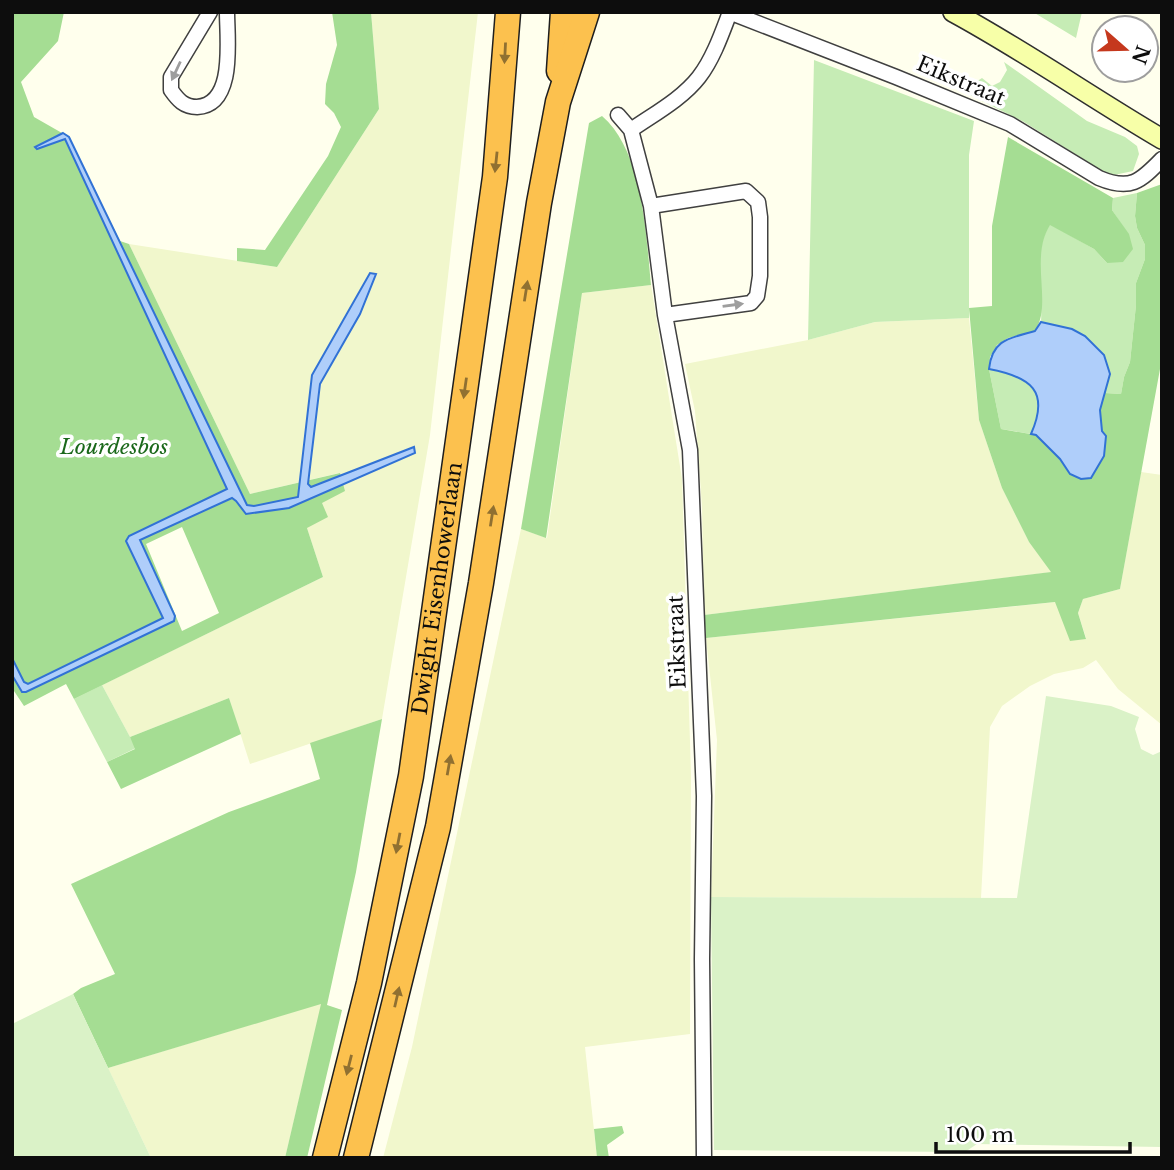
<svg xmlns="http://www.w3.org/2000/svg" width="1174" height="1170" viewBox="0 0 1174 1170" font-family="'Libre Baskerville',serif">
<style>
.farmland{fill:#f1f7cc}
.green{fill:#c6ecb5}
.forest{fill:#a5dd93;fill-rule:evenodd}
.pitch{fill:#daf2c7}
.water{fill:#afcefa;stroke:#3172d5;stroke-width:2}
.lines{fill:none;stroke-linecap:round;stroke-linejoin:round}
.street-casing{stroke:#404040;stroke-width:17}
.secondary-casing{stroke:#2f2f2f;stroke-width:22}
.highway-casing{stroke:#1e1e1e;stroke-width:27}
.street{stroke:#fff;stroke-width:14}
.secondary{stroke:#f7ffa8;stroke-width:19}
.highway{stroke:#fcc14e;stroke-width:24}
.oneway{fill:#907031}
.oneway2{fill:#9e9e9e}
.labels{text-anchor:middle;stroke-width:7;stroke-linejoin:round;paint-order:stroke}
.street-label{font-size:21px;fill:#0d0d0d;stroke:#fff}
.park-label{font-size:21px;font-style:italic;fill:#1a681a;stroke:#fff}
</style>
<rect width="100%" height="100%" fill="#ffffed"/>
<path class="farmland" d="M371,12h107l-48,423 -48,284 -132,45 -21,-66 -99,39 -28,-52 221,-108 -16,-49 32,-55 -89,21 -121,-250 148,23 102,-158z
M651,285l31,194 9,296 -1,259 -105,13 12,111h-214l29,-111 109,-518 26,9 35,-245z
M969,318l10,102 23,68 27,54 23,30 -348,43 -2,-109 -7,-95 -10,-47 123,-24 67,-18z
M1141,472l21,3v250l-44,-36 -22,-29 -13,8 -29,6 -24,12 -28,20 -12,21 -9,171 -270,-1 6,-157 -11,-102 350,-36 14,38 16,-2 -8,-25 5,-14 37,-10z
M322,1003l-37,155h-134l-43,-90z"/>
<path class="green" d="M1033,12h49l-6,26z
M814,60l160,61 -5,34v163l-94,4 -67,18z
M1004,62l83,59 38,16 12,9 2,8 -6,17 -19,4 -10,-3 -80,-50 -62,-31 20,-13 10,8 8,-4 7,-12z
M1137,193l-2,23 2,12 8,17v14l-9,24v22l-6,57 -6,15 -3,17 -16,-1c14,-51 -26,-59 -64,-71 2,-32 -9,-69 9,-98l44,25 13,14 21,-29 -16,-24 1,-12z
M989,369c42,8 61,22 42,65l-30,-5z
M102,685l34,63 -29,14 -33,-63z"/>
<path class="forest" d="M12,12h52l-6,29 -37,41 13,35 35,20 51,104 9,3 121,250 90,-21 5,18 -23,12 6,14 -21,11 16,49 -249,122 -8,-15 -42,22 -12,-18zM182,527l37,86 -37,18 -36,-87z
M332,12h39l8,97 -102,158 -40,-6v-13l28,2 63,-94 13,-29 -7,-14 -9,-9 1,-20 11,-39z
M602,116c41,35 44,118 49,169l-69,8 -36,245 -25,-9 68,-406z
M1008,137l105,61 -1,12 17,24 4,15 -10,13 -16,1 -13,-14 -44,-24c-21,34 3,78 -15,106l-27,7 -11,7 -7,12 -1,12 12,60 35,6 24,24 10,15 32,-43 -2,-21 5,-17 16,1 3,-17 6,-15 6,-57v-22l9,-24v-14l-8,-17 -2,-12 2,-23 25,-9v174l-42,231 -37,10 -5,14 8,26 -16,2 -15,-39 -349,36 -2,-23 347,-43 -22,-30 -27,-54 -23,-68 -10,-112 23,-2v-80z
M229,698l12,36 -120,55 -14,-27 28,-13 -5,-12z
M382,719l-26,153 -29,133 15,5 -35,148h-22l36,-154 -213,64 -35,-74 8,-6 34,-14 -44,-90 158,-72 91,-33 -10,-36z
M622,1126l2,7 -17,12 2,13h-12l-3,-29z"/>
<path class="pitch" d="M1046,696l65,10 28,11 -4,12 6,20 12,6 9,-4v396l-185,-3 -12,8 -251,-2 -3,-253 306,1z
M73,994l78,164h-139v-134z"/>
<path class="water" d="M63,133l6,4 178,368 7,1 44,-9 14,-122 58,-102 6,1 -16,40 -40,70 -12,100 3,3 103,-40 1,6 -126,55 -43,6 -10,-13 -4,-3 -92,42 35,76 -1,5 -148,71h-4l-10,-17v-17l12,24 4,2 135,-66 -37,-77 3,-5 98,-47 -162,-350 -28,10 -2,-2z
M1041,322l31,7 13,7 19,19 6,19 -10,36 2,21 4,5 -2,20 -13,22 -10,1 -11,-5 -10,-15 -24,-24 -5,-1c19,-43 0,-57 -42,-65 3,-30 21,-31 46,-38z"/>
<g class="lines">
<g class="street-casing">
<path id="street" d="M210,12l-39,65v13c7,10 13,17 26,17 39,-2 30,-68 30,-95
M729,12l167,65 114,47 89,54c31,13 41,4 63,-19
M618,115l13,15 20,76 14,109 25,135 14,346 -2,163 2,199
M631,130c23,-16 51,-31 68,-53 14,-18 23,-44 31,-65
M651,206l95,-15 12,11 2,15v59l-3,20 -6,7 -86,12"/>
</g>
<g class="secondary-casing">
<path id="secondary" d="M953,12c72,39 139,86 209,127"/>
</g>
<g class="highway-casing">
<g id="highway">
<path d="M559,71l4,-59"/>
<path id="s1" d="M325,1158l44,-175 42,-207 84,-599 13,-165"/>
<path d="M356,1158l82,-331 43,-244 58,-380 19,-101 29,-90"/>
</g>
</g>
<use href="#street" class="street"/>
<use href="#secondary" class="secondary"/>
<use href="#highway" class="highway"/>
</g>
<defs><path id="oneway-solid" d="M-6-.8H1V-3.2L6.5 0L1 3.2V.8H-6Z" transform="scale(1.75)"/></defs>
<g class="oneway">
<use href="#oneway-solid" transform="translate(505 53) rotate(93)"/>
<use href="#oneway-solid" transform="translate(496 162) rotate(96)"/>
<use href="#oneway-solid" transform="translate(526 291) rotate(-81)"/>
<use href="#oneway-solid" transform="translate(465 388) rotate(98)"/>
<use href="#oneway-solid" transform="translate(492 516) rotate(-81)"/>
<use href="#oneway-solid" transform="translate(449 765) rotate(-80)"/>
<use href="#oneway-solid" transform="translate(398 843) rotate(101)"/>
<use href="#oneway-solid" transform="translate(397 997) rotate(-77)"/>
<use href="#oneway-solid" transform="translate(349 1065) rotate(104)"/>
</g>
<g class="oneway2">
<use href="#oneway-solid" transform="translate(176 71) rotate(115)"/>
<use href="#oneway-solid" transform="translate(733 305) rotate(-8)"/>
</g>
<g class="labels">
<g class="street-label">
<text transform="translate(961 81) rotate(23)" y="7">Eikstraat</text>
<text dy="7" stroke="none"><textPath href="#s1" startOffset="581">Dwight Eisenhowerlaan</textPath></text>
<text transform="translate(677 642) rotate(-92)" y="7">Eikstraat</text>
</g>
<g class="park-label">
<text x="114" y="454">Lourdesbos</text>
</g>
</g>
<rect width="1174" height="1170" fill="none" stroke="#0d0d0d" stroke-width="28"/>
<g transform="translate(1125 49) rotate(110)"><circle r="33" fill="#ffffff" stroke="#9e9e9e" stroke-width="2"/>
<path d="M0-5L12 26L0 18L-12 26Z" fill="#c5381d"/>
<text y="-10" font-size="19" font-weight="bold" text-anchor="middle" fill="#0d0d0d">N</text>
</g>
<path d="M936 1142v10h194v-10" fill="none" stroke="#0d0d0d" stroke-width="3.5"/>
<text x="946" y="1142" font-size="21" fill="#0d0d0d" stroke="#ffffff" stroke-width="5" paint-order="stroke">100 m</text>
</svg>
